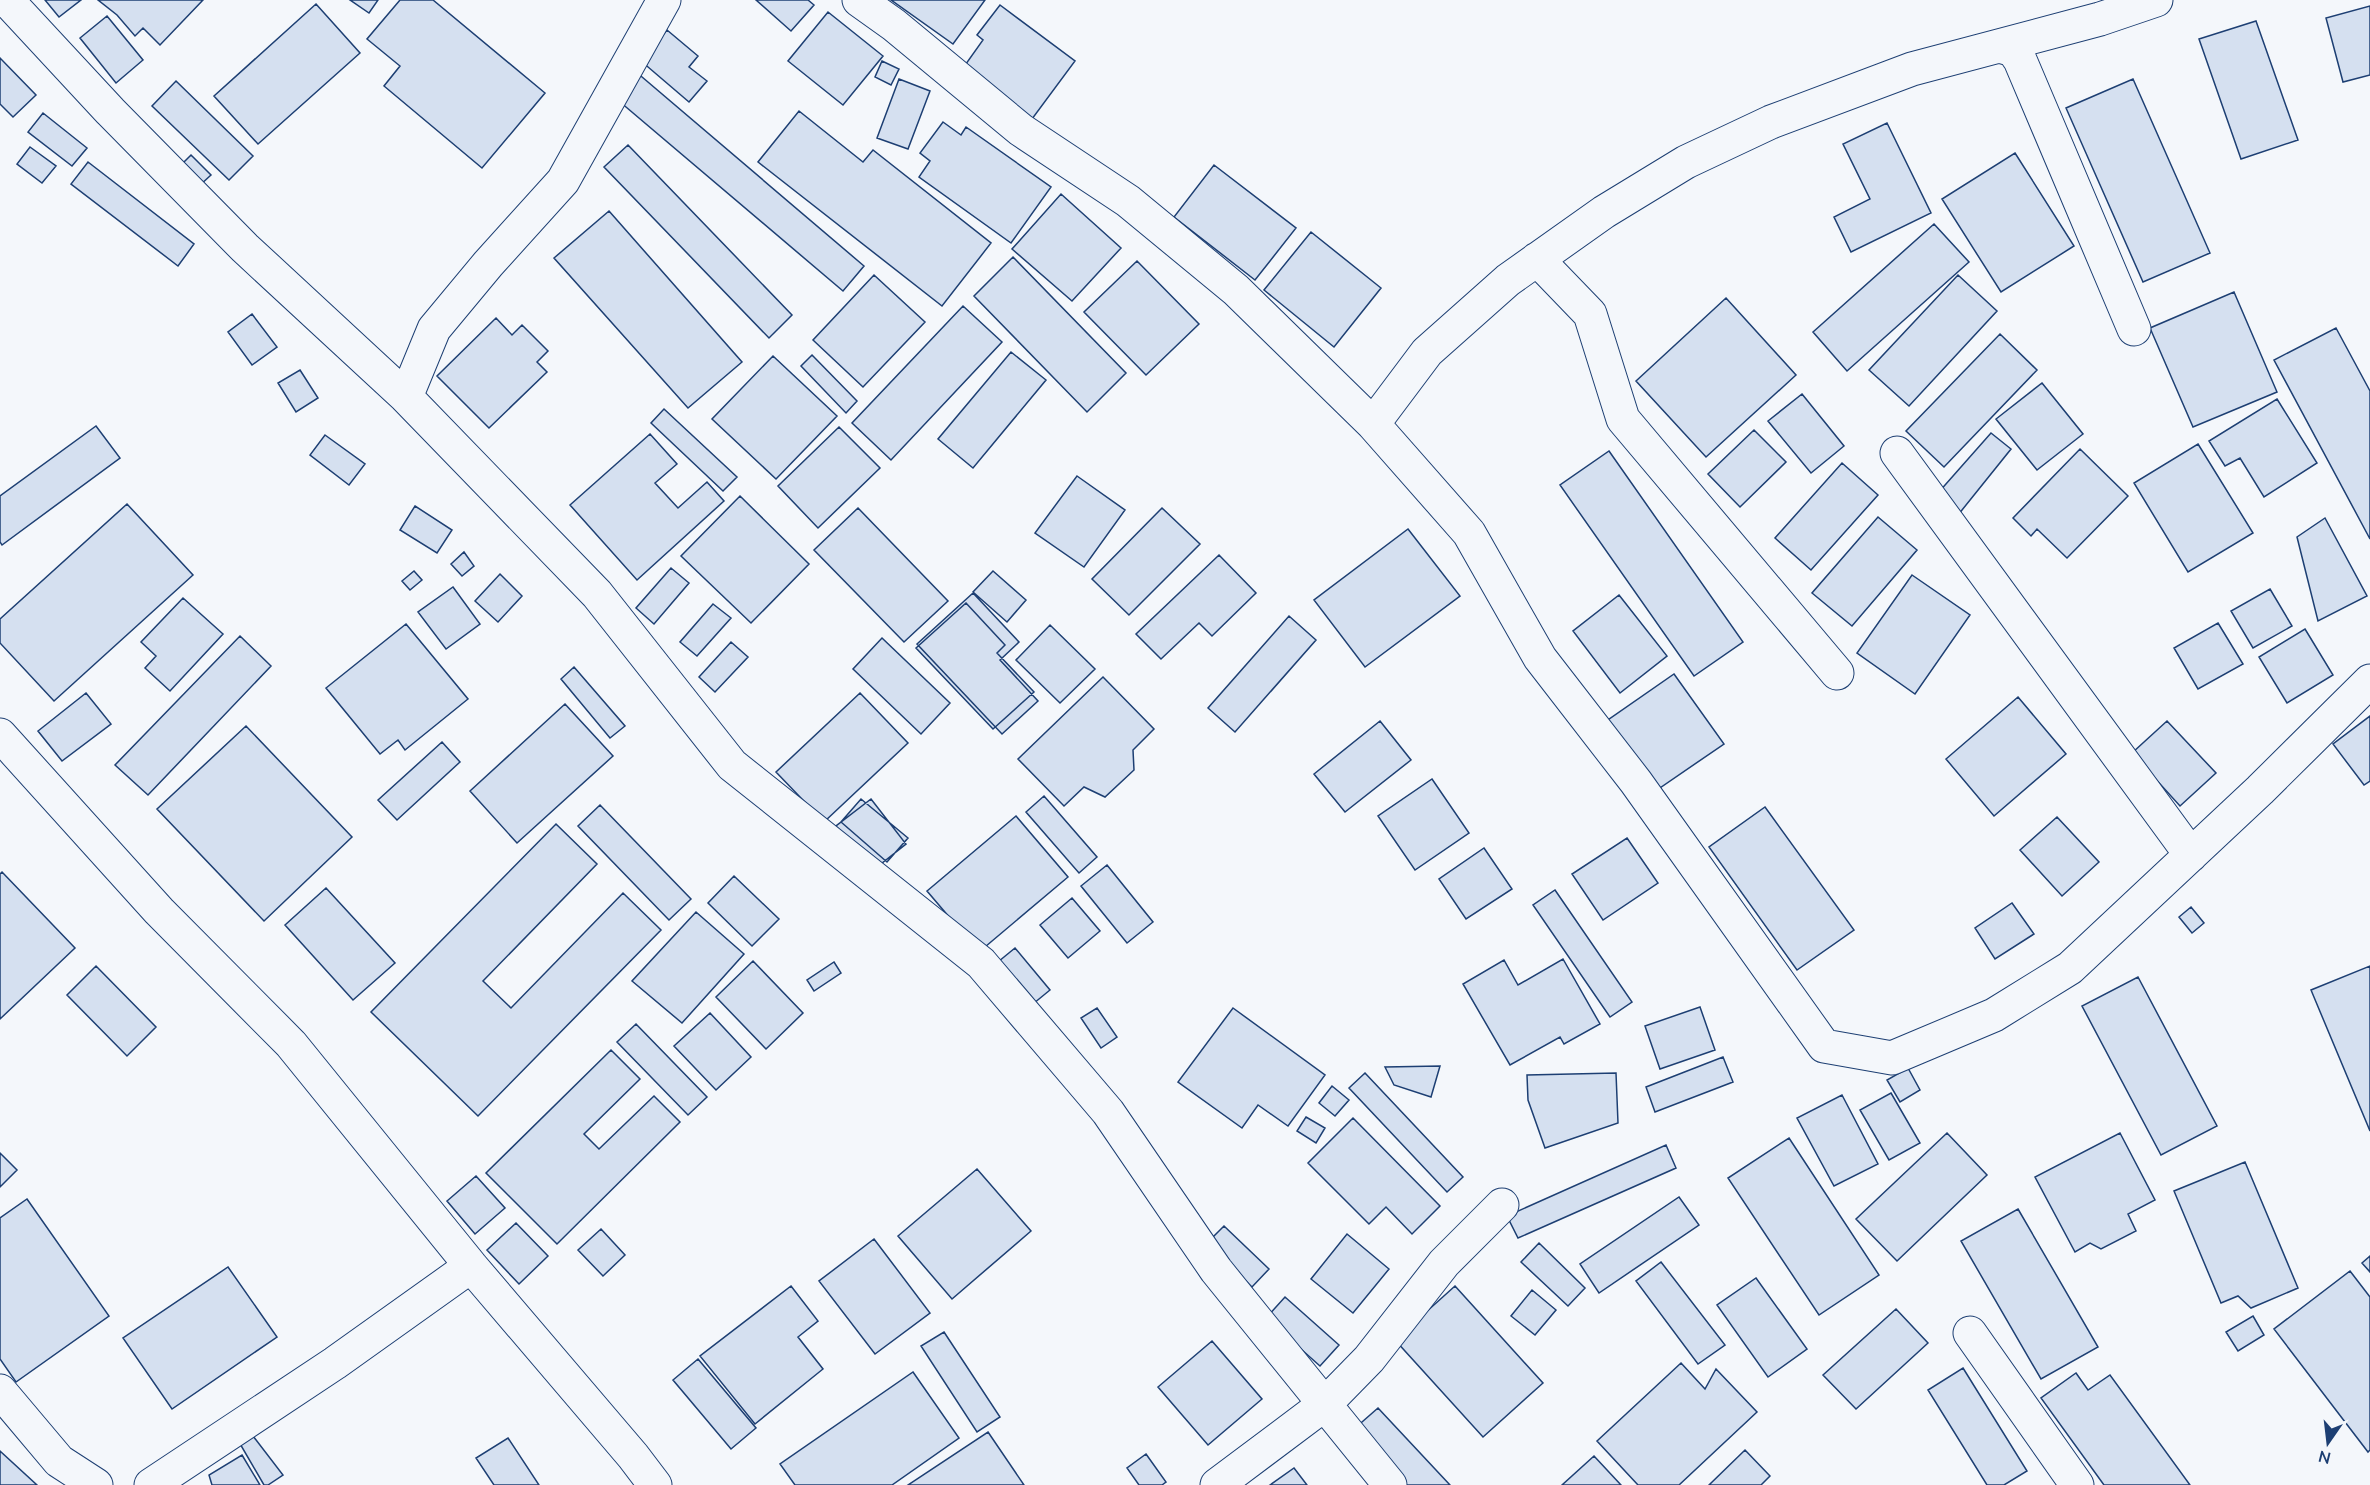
<svg xmlns="http://www.w3.org/2000/svg" width="2370" height="1485" viewBox="0 0 2370 1485" font-family="'Nunito Sans',sans-serif">
<style>
.building{fill:#d5e0f0;stroke:#1d3f73;stroke-width:1.5}
.lines{fill:none;stroke-linecap:round;stroke-linejoin:round}
.minor-casing{stroke:#1d3f73;stroke-width:35}
.minor{stroke:#f4f7fb;stroke-width:33}
</style>
<rect width="100%" height="100%" fill="#f4f7fb"/>
<path class="building" d="M45,0h36l-22,17z
M98,0h105l-43,45 -17,-17 -8,8 -18,-21z
M350,0h28l-9,13z
M400,0h33l112,93 -63,75 -98,-82 16,-20 -33,-27z
M756,0h52l6,5 -23,26z
M891,0h94l-32,44z
M316,4l44,49 -102,91 -44,-48z
M1000,5l75,56 -43,58 -69,-51 20,-28 -6,-5z
M2370,6v69l-27,7 -17,-64z
M828,12l55,44 -40,49 -55,-44z
M107,16l36,44 -27,23 -36,-45z
M2256,21l42,119 -57,19 -42,-120z
M667,30l31,26 -9,11 18,14 -18,21 -48,-41z
M0,58l36,37 -23,22 -13,-13z
M882,61l17,8 -8,16 -16,-8z
M635,71l229,195 -21,25 -230,-195z
M899,79l31,12 -22,58 -31,-11z
M2133,79l77,174 -67,29 -77,-174z
M176,81l77,75 -24,24 -77,-74z
M799,111l64,51 10,-12 118,93 -49,63 -184,-144z
M43,113l44,35 -15,18 -44,-34z
M943,122l18,13 5,-8 85,60 -40,56 -92,-66 11,-16 -10,-8z
M1887,123l44,90 -80,39 -17,-35 36,-18 -27,-55z
M628,145l164,170 -23,23 -165,-171z
M30,147l26,19 -14,17 -25,-19z
M2015,153l59,93 -73,46 -59,-93z
M191,155l20,20 -12,11 -20,-19z
M88,162l106,82 -16,22 -107,-82z
M1214,165l82,63 -41,52 -81,-63z
M1061,194l60,54 -49,53 -60,-52z
M609,211l133,151 -54,46 -134,-150z
M1934,224l35,38 -122,109 -34,-39z
M1311,232l70,56 -47,59 -70,-57z
M1013,257l113,116 -39,39 -113,-116z
M1137,261l62,63 -53,51 -62,-63z
M874,275l51,47 -62,65 -50,-47z
M1958,275l39,36 -88,95 -40,-36z
M2234,292l43,100 -84,35 -43,-99z
M1726,298l70,77 -90,82 -70,-76z
M963,306l39,36 -111,118 -39,-37z
M252,314l25,33 -25,18 -24,-33z
M496,318l16,17 10,-10 26,26 -11,11 10,10 -58,56 -52,-52z
M2336,328l34,63v148l-96,-179z
M2000,334l37,36 -93,97 -38,-36z
M1011,352l35,28 -73,88 -35,-29z
M812,355l45,46 -11,12 -45,-47z
M773,356l64,60 -61,63 -64,-60z
M300,370l18,28 -22,14 -18,-29z
M2042,383l41,51 -46,36 -41,-51z
M1802,394l42,52 -33,27 -43,-52z
M2277,399l40,64 -53,34 -24,-39 -15,8 -16,-25z
M664,409l73,68 -14,14 -72,-68z
M96,426l24,32 -118,87 -2,-3v-46z
M839,427l41,41 -62,60 -40,-42z
M1754,430l32,32 -46,45 -32,-33z
M1991,433l20,16 -53,66 -20,-22z
M650,434l27,30 -22,19 23,25 29,-26 17,19 -87,79 -67,-75z
M325,435l40,29 -16,21 -39,-30z
M2198,444l55,89 -65,39 -54,-89z
M2080,449l48,47 -61,62 -30,-29 -6,7 -18,-18z
M1609,451l134,191 -49,34 -134,-191z
M1842,463l36,32 -67,75 -36,-32z
M1077,476l48,34 -41,57 -49,-34z
M740,496l69,68 -58,59 -70,-67z
M127,504l66,71 -139,126 -54,-58v-24z
M415,506l37,24 -15,23 -37,-23z
M858,508l90,93 -44,41 -90,-92z
M1162,508l38,36 -71,71 -37,-36z
M1878,517l39,33 -65,76 -40,-33z
M2325,518l42,78 -49,25 -21,-84z
M1408,529l52,67 -95,71 -51,-67z
M464,552l10,14 -12,10 -11,-12z
M1219,555l37,38 -44,43 -13,-13 -38,36 -25,-25z
M671,568l18,15 -35,41 -18,-16z
M414,571l8,9 -12,10 -8,-9z
M993,571l33,29 -19,22 -34,-30z
M500,574l22,22 -24,26 -23,-21z
M1912,575l58,40 -55,79 -58,-41z
M453,587l27,37 -34,25 -28,-37z
M2270,589l22,37 -39,22 -22,-37z
M973,593l46,49 -19,18 38,41 -36,33 -85,-90z
M1619,595l48,61 -47,37 -47,-62z
M183,598l40,36 -53,57 -25,-23 11,-12 -15,-14z
M966,603l39,42 -8,8 37,39 -41,37 -77,-81z
M713,604l18,14 -34,38 -17,-14z
M1289,616l27,24 -81,92 -27,-24z
M2218,623l25,41 -45,25 -24,-41z
M406,624l62,75 -63,51 -7,-10 -18,14 -54,-66z
M1050,625l45,44 -35,34 -44,-43z
M2305,629l28,46 -46,28 -28,-46z
M240,636l31,30 -123,129 -33,-30z
M882,638l68,65 -29,31 -68,-65z
M731,642l17,15 -33,35 -16,-15z
M574,667l51,59 -15,12 -49,-59z
M1674,674l50,70 -70,48 -49,-70z
M1103,677l51,52 -21,21 1,20 -29,27 -21,-10 -20,19 -46,-47z
M86,693l25,31 -49,37 -24,-30z
M860,693l48,50 -84,79 -48,-50z
M2018,697l48,57 -72,62 -48,-57z
M565,704l48,52 -96,87 -47,-52z
M2370,716v65l-6,4 -31,-41z
M1380,721l31,39 -66,52 -31,-38z
M2167,721l49,52 -36,33 -48,-53z
M246,726l106,111 -88,84 -107,-112z
M442,742l18,20 -63,58 -19,-20z
M1432,779l37,54 -54,37 -37,-54z
M1044,796l53,61 -18,16 -53,-61z
M861,799l47,39 -21,24 -46,-40z
M871,799l35,45 -34,27 -36,-45z
M600,805l91,94 -22,21 -91,-94z
M1765,807l89,123 -57,40 -88,-123z
M1016,816l52,61 -89,75 -52,-61z
M2057,817l42,45 -37,34 -42,-46z
M556,824l41,40 -114,117 28,27 112,-115 38,37 -183,186 -107,-104z
M1627,838l31,45 -55,37 -31,-46z
M1484,848l28,41 -46,30 -27,-40z
M1107,865l46,57 -26,21 -46,-57z
M2,872l73,76 -75,71v-145z
M734,876l45,43 -27,27 -44,-43z
M326,888l69,75 -42,37 -68,-75z
M1555,890l77,112 -22,15 -77,-112z
M1072,898l28,33 -32,27 -28,-33z
M2012,903l22,31 -39,25 -20,-31z
M2191,907l13,16 -12,10 -13,-16z
M696,912l48,42 -62,69 -50,-42z
M1015,948l35,42 -22,18 -35,-42z
M1563,959l37,65 -36,20 -4,-7 -50,28 -47,-81 41,-24 14,25z
M753,961l50,52 -37,36 -50,-52z
M834,962l7,11 -27,18 -7,-11z
M96,966l60,61 -29,29 -60,-61z
M2370,966v165l-59,-141z
M2138,977l79,149 -56,29 -79,-149z
M1700,1007l15,43 -55,19 -15,-43z
M1097,1008l20,29 -16,11 -20,-30z
M1233,1008l92,67 -37,51 -30,-21 -16,23 -64,-46z
M710,1013l41,44 -35,33 -42,-44z
M636,1024l71,73 -19,18 -71,-73z
M611,1050l29,29 -56,55 15,15 55,-53 26,26 -123,122 -71,-71z
M1723,1057l10,25 -78,30 -9,-25z
M1440,1066l-9,31 -37,-12 -9,-18z
M1908,1068l12,22 -20,12 -13,-22z
M1365,1073l98,104 -16,15 -98,-104z
M1616,1073l2,50 -73,25 -17,-48 -1,-25z
M1332,1086l17,14 -14,16 -16,-13z
M1891,1093l29,50 -31,17 -29,-50z
M1842,1095l36,69 -44,22 -37,-68z
M1306,1117l19,11 -9,15 -19,-12z
M1353,1118l87,88 -28,28 -26,-27 -17,17 -61,-61z
M1947,1133l40,42 -90,86 -41,-42z
M2120,1133l35,67 -27,14 8,17 -35,18 -11,-6 -15,9 -40,-75z
M1789,1138l90,137 -60,40 -91,-137z
M1666,1145l10,23 -158,70 -11,-22z
M0,1153l17,17 -17,17z
M2245,1162l53,126 -47,20 -13,-12 -17,7 -47,-112z
M977,1169l54,62 -79,68 -54,-63z
M476,1176l29,32 -30,26 -28,-33z
M1679,1197l20,28 -100,68 -19,-29z
M27,1199l82,117 -93,66 -16,-23v-141z
M2018,1209l80,138 -57,32 -80,-138z
M516,1223l32,33 -29,28 -32,-34z
M1224,1226l45,43 -17,18 -45,-44z
M601,1229l24,26 -22,21 -25,-26z
M1347,1234l42,35 -36,44 -42,-34z
M874,1239l56,74 -55,41 -56,-73z
M1539,1243l46,45 -17,18 -47,-44z
M2370,1256v16l-8,-9z
M1661,1262l64,83 -27,19 -62,-83z
M228,1267l49,70 -105,72 -49,-71z
M2350,1271l20,26v153l-2,2 -94,-123z
M1756,1278l51,71 -39,28 -51,-72z
M791,1286l27,35 -20,16 25,32 -68,55 -55,-68z
M1455,1286l88,97 -60,54 -88,-97z
M1532,1290l24,20 -21,25 -24,-19z
M1285,1297l54,48 -19,21 -54,-48z
M1896,1309l32,34 -72,66 -33,-34z
M2253,1316l11,19 -26,16 -12,-19z
M944,1332l56,85 -23,15 -56,-86z
M1212,1341l50,58 -54,46 -50,-58z
M698,1359l58,69 -25,21 -58,-69z
M1681,1363l24,26 11,-20 41,43 -78,73h-41l-41,-44z
M1963,1368l64,103 -23,14h-17l-59,-95z
M913,1372l46,66 -67,47h-97l-15,-21z
M2076,1373l12,17 22,-15 80,110h-86l-63,-87z
M1378,1408l72,77h-44l-52,-56z
M988,1432l36,53h-116z
M253,1436l30,39 -15,10h-4l-25,-43z
M508,1438l31,47h-45l-18,-27z
M1745,1450l25,26 -9,9h-52z
M0,1451l37,34h-37z
M1146,1454l20,28 -4,3h-23l-12,-17z
M242,1455l18,30h-48l-3,-10z
M1594,1456l27,29h-59z
M1294,1468l13,17h-37z"/>
<g class="lines">
<g class="minor-casing">
<path id="minor" d="M7,0l103,111 135,137 161,149 191,197 135,171 249,198 127,149 108,158 174,215
M859,0l35,25 127,105 107,71 108,89 137,134 96,109 71,125 96,124 188,264 68,12 102,-43 76,-47 190,-178 110,-109
M1999,46l14,4 7,10 114,269
M1537,259l53,55 33,105 214,254
M406,397l28,-68 54,-65 75,-83 101,-181
M1373,424l54,-72 81,-72 96,-68 82,-50 85,-40 141,-53 188,-50 56,-19
M1897,453l294,402
M0,735l159,176 132,133 180,222 162,190 22,29
M1970,1333l107,152
M0,1391l59,70 37,24
M151,1485l184,-122 136,-97
M1217,1485l108,-81 44,-45 75,-96 58,-58"/>
</g>
<use href="#minor" class="minor"/>
</g>
<g transform="translate(2328 1443) rotate(194)" stroke="#f4f7fb" stroke-width="4.5" paint-order="stroke">
<path d="M0-4.5L10 22L0 15L-10 22Z" fill="#1d3f73"/>
<text y="-9" font-size="16" font-weight="bold" text-anchor="middle" fill="#1d3f73">N</text>
</g>
</svg>
